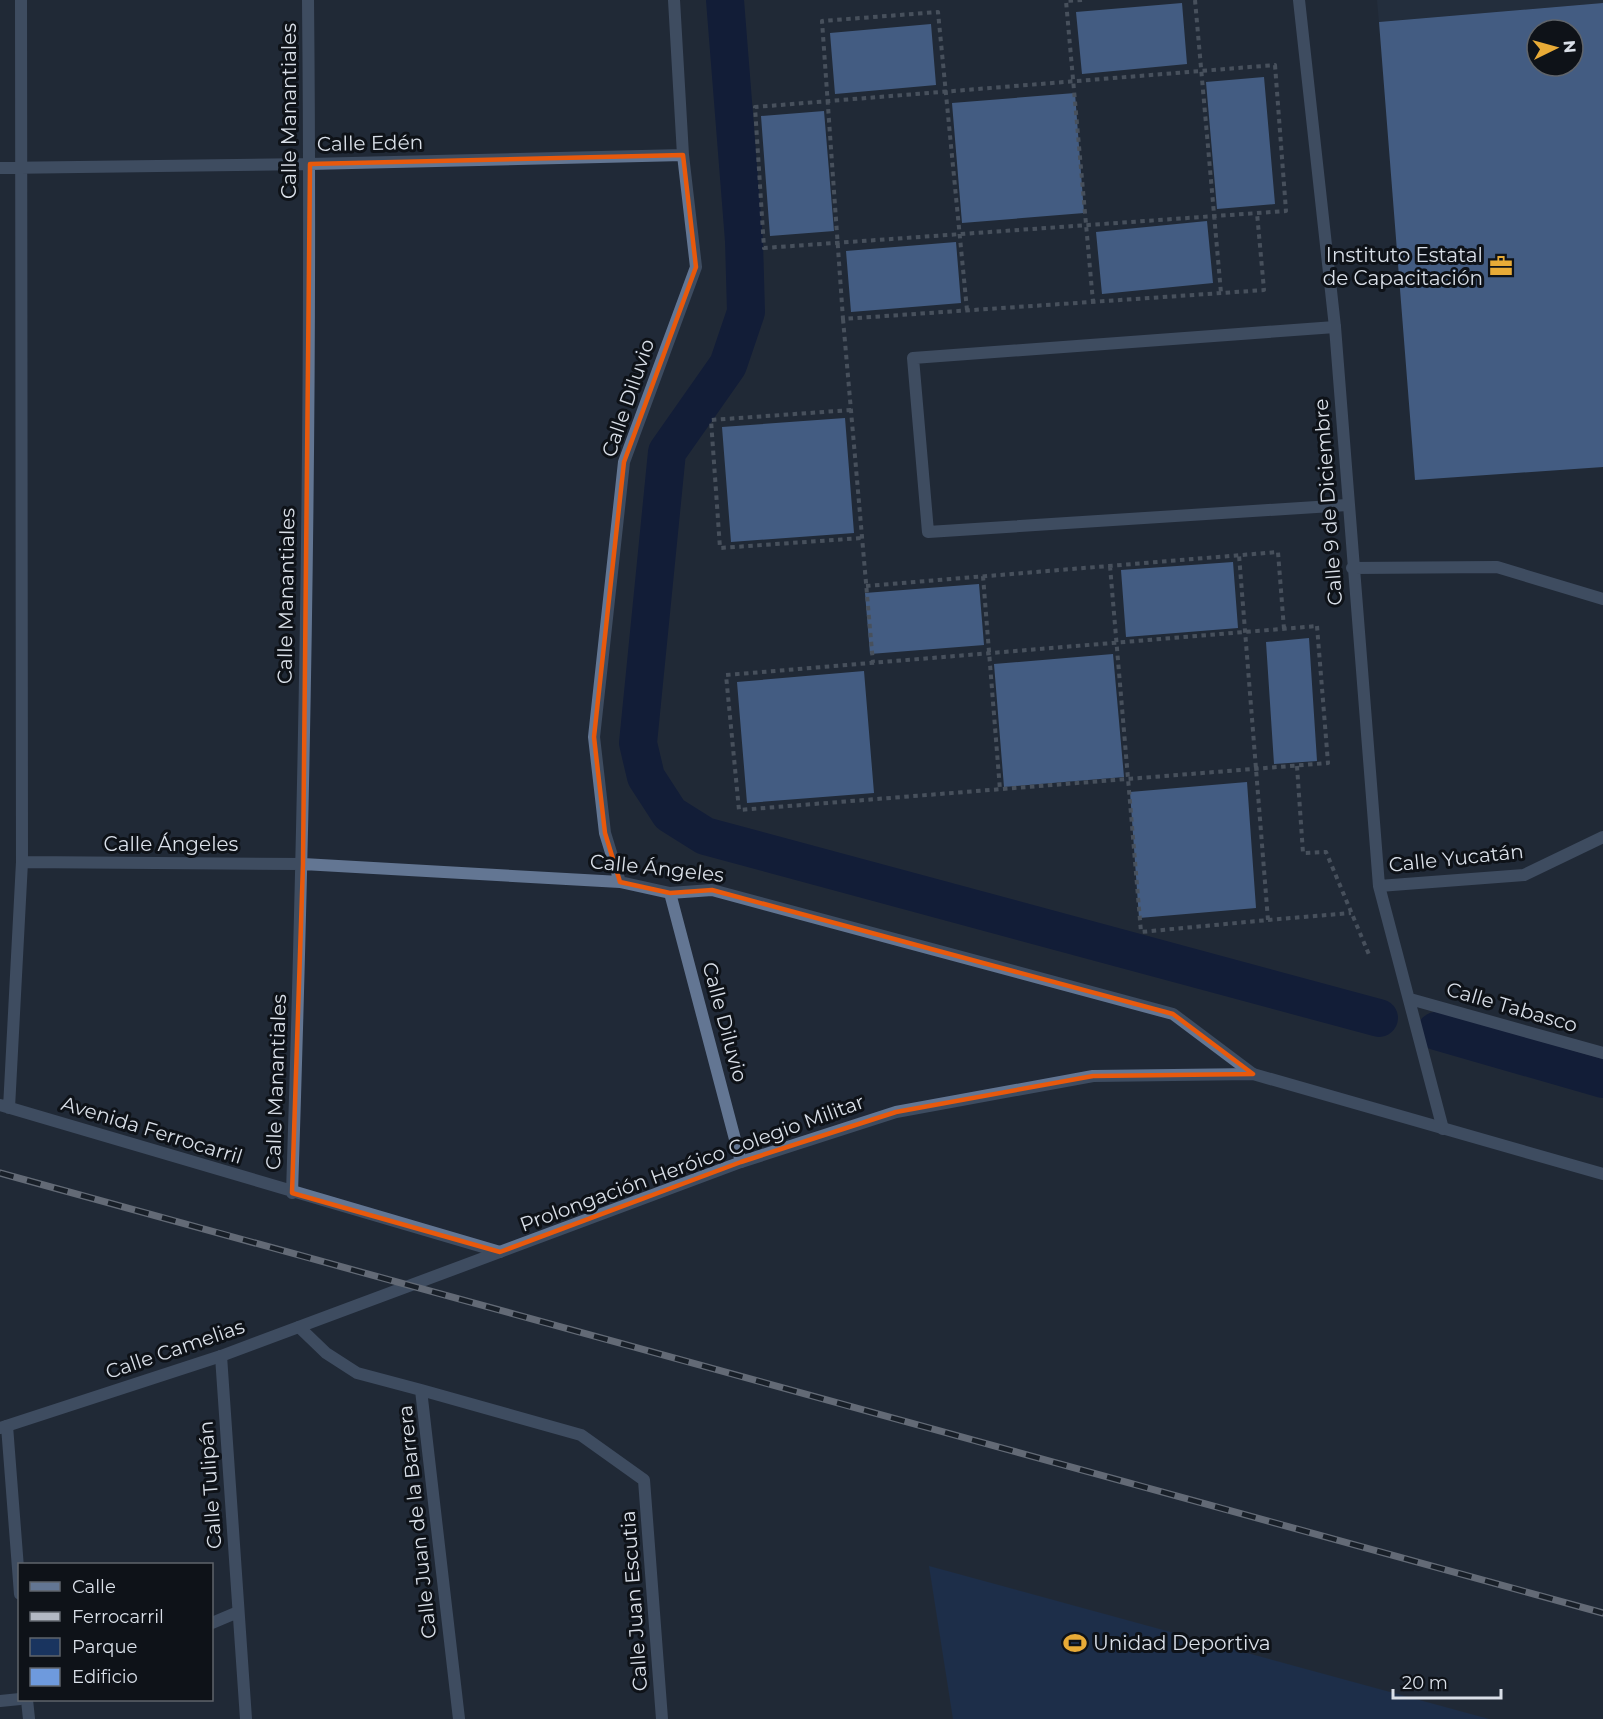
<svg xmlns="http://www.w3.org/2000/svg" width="1603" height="1719" viewBox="0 0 1603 1719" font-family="Montserrat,sans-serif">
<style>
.built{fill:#273345}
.green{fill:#19345f}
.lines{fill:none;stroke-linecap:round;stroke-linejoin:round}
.canal{stroke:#000e39;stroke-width:38}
.building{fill:#6e9add;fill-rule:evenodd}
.path{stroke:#777f8a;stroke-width:4;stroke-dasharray:4.5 4.5;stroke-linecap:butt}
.service{stroke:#637693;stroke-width:12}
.minor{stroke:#637693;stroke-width:12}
.tertiary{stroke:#637693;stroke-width:12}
.rail-casing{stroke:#b3b9c3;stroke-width:7}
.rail{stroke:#0e1218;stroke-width:4.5;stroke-dasharray:14;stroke-linecap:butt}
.marked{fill:none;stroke:#e8590c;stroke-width:4.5;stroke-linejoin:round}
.labels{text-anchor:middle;stroke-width:6;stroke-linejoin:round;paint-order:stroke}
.street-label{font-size:20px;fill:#d9dfe8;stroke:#0e1218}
.poi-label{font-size:20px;fill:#d9dfe8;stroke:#0e1218;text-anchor:end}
</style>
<rect width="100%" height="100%" fill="#202937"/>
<path class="built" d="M1377,0h226v3l-224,19z"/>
<path class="green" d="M929,1566l560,153h-536z"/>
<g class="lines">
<path class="canal" d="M725,0l19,241 2,71 -18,53 -61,87 -29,291 8,34 24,37 35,22 674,182
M1436,1031l167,48"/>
</g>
<path class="building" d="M1182,3l5,61 -105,10 -6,-62z
M1603,3v464l-188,13 -36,-458zM1537,30h36v36h-36z
M931,24l5,61 -101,9 -5,-61z
M1264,77l11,127 -58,5 -11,-127z
M1075,93l9,120 -122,10 -10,-120z
M824,111l10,120 -64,5 -9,-120z
M1207,221l6,62 -111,11 -6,-62z
M956,242l5,61 -110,9 -5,-61z
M845,418l9,115 -123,9 -9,-115z
M1233,562l5,66 -112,9 -5,-67z
M979,584l5,61 -114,9 -5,-61z
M1309,638l8,123 -43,3 -8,-122z
M1113,654l11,123 -120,10 -10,-123z
M864,671l10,122 -127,10 -10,-121z
M1247,782l9,126 -117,10 -9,-126z"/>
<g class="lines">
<path class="path" d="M1082,0l-16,1 27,301
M1195,0l26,293
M1275,65l11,146 -522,37 -9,-141z
M967,310l-29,-298 -116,9 21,298c141,-10 281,-19 421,-29l-7,-77
M843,319l30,344
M851,410l-140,10 9,128 142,-10
M1110,566l31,366 127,-12 -29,-365
M983,576l17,214
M866,586l412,-34 6,77
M1317,626l11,137 -589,47 -13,-135z
M1297,766l6,87 23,-1 44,105
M1268,920l83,-7"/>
<path class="service" d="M1335,327l-422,31 15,174 419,-27"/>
<path class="minor" d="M1299,0l36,327 44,559 64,243
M0,168l310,-4 373,-9
M1352,568l145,-1 106,32
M22,862l281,2 317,18 50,11 42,-3 461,124 80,60
M620,882l-15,-49 -11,-96 30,-275 72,-195 -13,-112 -9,-155
M1379,886l145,-11 79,-38
M670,893l71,269
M1410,999l193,54
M0,1105l500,147
M9,1108l13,-246 -1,-862
M292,1193c13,-397 20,-795 16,-1193
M299,1327l27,26 31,20 64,17 38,329
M221,1356l25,363
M421,1390l160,45 63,45 18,239
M7,1426l13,168
M212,1623l26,-11
M27,1700l2,19
M0,1701l20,-2"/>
<path class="tertiary" d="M0,1428l221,-72 520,-194 155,-50 197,-36 160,-2 350,100"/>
<g class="rail-casing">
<path id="rail" d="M0,1173l1603,440"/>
</g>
<use href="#rail" class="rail"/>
</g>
<path d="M0 0H1603V1719H0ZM683,155l13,112 -72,195 -30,275 11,96 15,49 50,11 42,-3 461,124 80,60 -160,2 -197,36 -155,50 -241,90 -208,-59 11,-329 7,-700z" fill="#202937" fill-opacity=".55" fill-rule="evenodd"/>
<path class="marked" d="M683,155l13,112 -72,195 -30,275 11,96 15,49 50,11 42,-3 461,124 80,60 -160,2 -197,36 -155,50 -241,90 -208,-59 11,-329 7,-700z"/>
<defs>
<g id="office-bare" transform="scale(1.8)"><path d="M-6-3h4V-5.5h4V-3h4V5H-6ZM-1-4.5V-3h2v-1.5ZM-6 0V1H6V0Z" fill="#e8ab37" stroke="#0e1218" stroke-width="2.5" paint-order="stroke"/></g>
<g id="stadium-bare" transform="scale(1.8)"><path d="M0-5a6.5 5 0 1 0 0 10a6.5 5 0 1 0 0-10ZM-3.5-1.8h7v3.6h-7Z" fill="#e8ab37" stroke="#0e1218" stroke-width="2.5" paint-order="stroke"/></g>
</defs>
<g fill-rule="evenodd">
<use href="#office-bare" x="1501" y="266"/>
<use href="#stadium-bare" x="1075" y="1643"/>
</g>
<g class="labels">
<g class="street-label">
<text transform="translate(289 111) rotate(-90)" y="7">Calle Manantiales</text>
<text transform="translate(370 143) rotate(-1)" y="7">Calle Edén</text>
<text transform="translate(628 398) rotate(-71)" y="7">Calle Diluvio</text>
<text transform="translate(1328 502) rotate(-94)" y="7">Calle 9 de Diciembre</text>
<text transform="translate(286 596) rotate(-89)" y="7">Calle Manantiales</text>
<text x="171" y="851">Calle Ángeles</text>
<text transform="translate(1456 858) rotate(-6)" y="7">Calle Yucatán</text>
<text transform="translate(657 868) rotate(6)" y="7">Calle Ángeles</text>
<text transform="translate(1512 1007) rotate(16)" y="7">Calle Tabasco</text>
<text transform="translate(725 1022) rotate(75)" y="7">Calle Diluvio</text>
<text transform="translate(276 1082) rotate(-88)" y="7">Calle Manantiales</text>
<text transform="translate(152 1130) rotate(17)" y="7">Avenida Ferrocarril</text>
<text transform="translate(692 1163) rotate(-20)" y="7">Prolongación Heróico Colegio Militar</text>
<text transform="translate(175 1349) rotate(-19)" y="7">Calle Camelias</text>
<text transform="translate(210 1485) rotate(-94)" y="7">Calle Tulipán</text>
<text transform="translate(417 1522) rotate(-96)" y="7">Calle Juan de la Barrera</text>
<text transform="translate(634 1601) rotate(-94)" y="7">Calle Juan Escutia</text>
</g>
<g class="poi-label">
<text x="1483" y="262">Instituto Estatal<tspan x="1483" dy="23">de Capacitación</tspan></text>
<text x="1093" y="1650" text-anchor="start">Unidad Deportiva</text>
</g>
</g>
<rect x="18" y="1563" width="195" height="138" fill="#0e1218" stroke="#5f646b" stroke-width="1.5"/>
<rect x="30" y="1582" width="30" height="9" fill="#637693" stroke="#5f646b" stroke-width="1.5"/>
<text x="72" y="1593" font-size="18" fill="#d9dfe8">Calle</text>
<rect x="30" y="1612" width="30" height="9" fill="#b3b9c3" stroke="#5f646b" stroke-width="1.5"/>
<text x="72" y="1623" font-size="18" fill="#d9dfe8">Ferrocarril</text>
<rect x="30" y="1638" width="30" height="18" fill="#19345f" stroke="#5f646b" stroke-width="1.5"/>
<text x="72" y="1653" font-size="18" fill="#d9dfe8">Parque</text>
<rect x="30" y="1668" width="30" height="18" fill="#6e9add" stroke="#5f646b" stroke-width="1.5"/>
<text x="72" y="1683" font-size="18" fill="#d9dfe8">Edificio</text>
<g transform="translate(1555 48) rotate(85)"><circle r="28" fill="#0e1218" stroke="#5f646b" stroke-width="1.5"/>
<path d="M0-4.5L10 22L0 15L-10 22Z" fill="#e8ab37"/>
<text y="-9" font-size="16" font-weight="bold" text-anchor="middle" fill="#d9dfe8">N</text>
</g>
<path d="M1393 1689v9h108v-9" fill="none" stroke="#d9dfe8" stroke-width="3"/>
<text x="1402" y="1689" font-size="18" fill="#d9dfe8" stroke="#0e1218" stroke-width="4.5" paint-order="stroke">20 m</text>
</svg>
